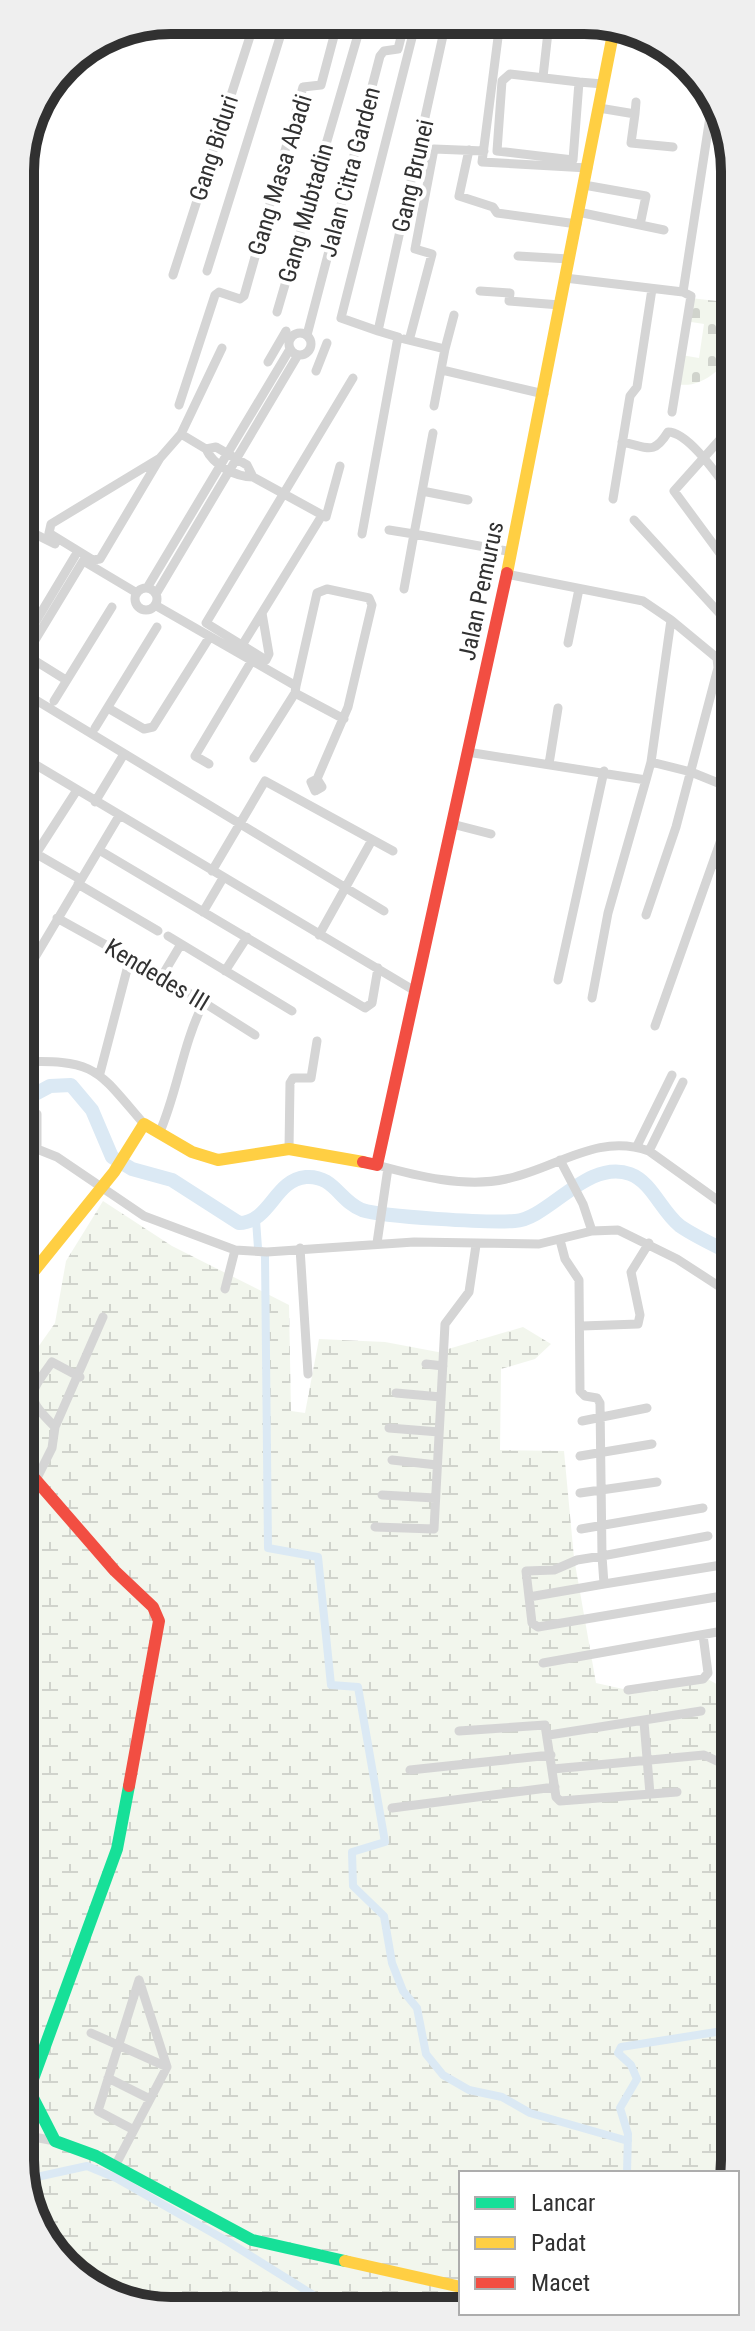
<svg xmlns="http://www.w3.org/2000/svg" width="755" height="2331" viewBox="0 0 755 2331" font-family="'Roboto Condensed',sans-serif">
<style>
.wetland{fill:url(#wetland-marsh)}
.cemetery{fill:url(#cemetery-stones)}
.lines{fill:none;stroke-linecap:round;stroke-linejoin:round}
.canal{stroke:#dbe9f4;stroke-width:8}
.river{stroke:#dbe9f4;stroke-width:14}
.street{stroke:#d5d5d5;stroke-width:9}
.fast{stroke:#16e098;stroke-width:12}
.slow{stroke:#ffcf43;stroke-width:12}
.jam{stroke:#f24e42;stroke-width:12}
.labels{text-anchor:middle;stroke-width:8;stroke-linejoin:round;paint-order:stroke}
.street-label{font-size:24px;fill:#313131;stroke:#fff}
.rim{fill:none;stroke:#313131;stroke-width:10}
</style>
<defs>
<pattern id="wetland-marsh" width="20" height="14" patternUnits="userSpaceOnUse" patternTransform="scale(2)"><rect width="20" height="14" fill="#f2f6ed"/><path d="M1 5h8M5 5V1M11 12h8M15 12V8" fill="none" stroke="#d0d3cc"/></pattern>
<pattern id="cemetery-stones" width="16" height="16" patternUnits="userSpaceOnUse" patternTransform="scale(2)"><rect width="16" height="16" fill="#f2f6ed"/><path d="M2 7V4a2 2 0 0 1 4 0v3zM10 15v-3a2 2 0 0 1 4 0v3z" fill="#d0d3cc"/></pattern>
</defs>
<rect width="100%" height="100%" fill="#fff"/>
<path class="wetland" d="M103,1201l69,45 117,59 2,106 14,2 14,-74 66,3 53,10 85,-25 28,17 -16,15 -34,10 -1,81 64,1 10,107 22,125 36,8 72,-14 16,9 -1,49 15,34 -1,404h-272v135h-320l-77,-42 -41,-77 -1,-819 33,-47 11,-62z"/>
<path class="cemetery" d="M732,294v62c-14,15 -32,33 -55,28l4,-29 18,3 5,-34 -19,-3 5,-23 36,4z"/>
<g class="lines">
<path class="canal" d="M256,1220l2,28 7,7 3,293 50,9 13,128 27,2 27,155 -33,10 1,34 31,30 8,47 11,28 14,17 9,46 17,21 26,15 33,7 28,16 98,28
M627,2173l1,-39 -8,-26 17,-29 -6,-14 -13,-12 3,-6 114,-18
M23,2180l64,-14 29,12 111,63 107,67"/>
<path class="river" d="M22,1101l28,-15 21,-1 21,25 20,47 20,12 40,11 67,43c32,-1 35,-43 67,-46 28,-2 34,25 56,33 22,7 127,13 153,11 32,-1 73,-63 115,-47 22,8 31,37 50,52 16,11 36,20 54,29"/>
<path class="street" d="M500,22l-18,140 106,6
M510,74l69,8 -6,78 -76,-9 5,-70z
M543,77l6,-54
M579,82l24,2
M691,84l2,-16
M599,108l36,6 -4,29 42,4
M635,114l1,-12
M469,150l-10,46 34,11 4,6 80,11
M584,185l62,11 -6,29
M578,212l86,18
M518,256l51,3
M207,271l78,-250
M173,275l82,-254
M565,278l118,14 8,4 -19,116
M480,291l30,2 -1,8 51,4
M683,292l29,-188
M277,312l85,-291
M378,331l-37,-13 75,-296
M289 344a11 11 0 1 1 22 0a11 11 0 1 1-22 0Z
M307,335l73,-279 4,-5 14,-2 7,-27
M410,337l22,-83 -17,-5 19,-100 50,2
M404,339l41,10 -11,57
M445,349l9,-34
M268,362l18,-31
M442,370l102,24
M316,371l11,-28
M179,405l36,-110 4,-3 21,7 4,-3 59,-209 18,-2 17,-64
M733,425l-59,66 59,80
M181,434l25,15
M622,442c26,5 31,14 46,-10 21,0 52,47 65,64
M216,447l31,18 6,12c-17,0 -40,-12 -47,-28z
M160,458l-109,66 -2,9 44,27 7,-1 60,-101 21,-24 41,-86
M253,477l73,40 14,-51
M422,491l46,9
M613,499l17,-103 7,-9 15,-98
M634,520l99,108
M21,527l34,17
M389,530l25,4 19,-101
M362,534l36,-197 -20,-6 68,-309
M21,553l13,-21
M85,562l52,31
M506,574l137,27 28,19 -20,142 -5,18
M147,588l143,-239
M135 599a11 11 0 1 1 22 0a11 11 0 1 1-22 0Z
M404,589l10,-55 98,18
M156,594l142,-239
M155,605l141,81 -1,7
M262,613l7,41 -3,6 -60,-37 147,-245
M568,643l11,-54
M21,646l54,-90
M241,647l80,-130
M21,652l45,28
M26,655l57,-94
M717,658l16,-24
M296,686l21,-93 10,-4 42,9 3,7 -24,102 -31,72 -6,3 4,9 7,-4 -5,-8
M21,691l363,220
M295,693l49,26
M54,701l58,-94
M108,708l36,21 9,-2 56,-89
M95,728l62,-101
M467,752l179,28 -38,133 -16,85
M21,756l394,235
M254,758l41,-65
M651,762l40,10 42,17
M209,764l-14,-8 56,-94
M549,764l9,-56
M21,779l11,-16
M95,802l29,-48
M452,824l39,10
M21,845l59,34
M99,850l266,158 7,-5 6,-35
M713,863l20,7
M212,871l53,-90 128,70
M21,877l56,-87
M78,884l80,47
M203,912l20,-34
M646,915l30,-88 42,-159 -1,-10 -46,-38
M57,918l105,58 93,59
M319,935l53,-95
M168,936l124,75
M721,951l12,-29
M28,969l91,-153
M225,971l22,-34
M162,976l19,-32
M558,980l46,-209
M655,1026l78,-220
M21,1062c76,-3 76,8 123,62
M100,1073l30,-115
M159,1134c19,-43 23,-89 45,-132
M22,1143l35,14 87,59 91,34 32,2 147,-10 125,2 53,-13 26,-1 59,29 57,37
M637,1146l35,-71
M37,1148v-34
M289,1149l1,-66 3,-5h18l6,-37
M649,1151l34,-69
M560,1160l23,44 9,27
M377,1165c40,11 88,23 129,14 50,-10 91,-47 143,-28l85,61
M726,1207l7,-10
M560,1240l5,19 14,21 1,111 5,5 12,2 3,5 2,153 -25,4 -23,10 -28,1 6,52 6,4 196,-33
M377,1243l11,-75
M300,1248l8,126
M225,1289l10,-39
M582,1326l56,-2 2,-9 -9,-43 18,-29
M426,1364l17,2
M396,1393l45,4
M582,1421l65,-13
M55,1427c-30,-30 -27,-32 -3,-65l28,15
M389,1428l50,4
M580,1456l72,-12
M392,1460l45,5
M22,1475l11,5
M35,1482l17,-34 3,-21 48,-110
M580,1493l77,-11
M382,1495l53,3
M375,1527l59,2 11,-205 24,-32 7,-47
M581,1529l122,-21
M708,1536l-106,20 2,28 130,-21
M529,1597l75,-13
M543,1663l191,-34
M628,1690l75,-11 5,-6 -5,-38
M644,1722l6,72
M459,1731l86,-6 11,72 4,4 117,-9
M549,1735l152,-24
M553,1769l151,-14 30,14
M410,1770l141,-15
M392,1808l163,-21
M91,2033l76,34
M108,2078l42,21
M23,2108l6,-18
M134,2130l-36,-19 41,-131
M23,2135l32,6
M115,2166l52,-99 -28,-87"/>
<path class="fast" d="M129,1786l-12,63 -88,241 26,51 41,15 156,84 93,21"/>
<path class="slow" d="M507,573l108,-549
M22,1286l92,-114 30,-48 48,28 26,8 71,-11 74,13
M345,2261l116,26"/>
<path class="jam" d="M363,1162l14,3 130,-592
M22,1464l93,107 38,36 6,14 -30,165"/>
</g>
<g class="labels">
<g class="street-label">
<text transform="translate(214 148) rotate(-72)" y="8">Gang Biduri</text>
<text transform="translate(350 172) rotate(-75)" y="8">Jalan Citra Garden</text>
<text transform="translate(280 175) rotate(-73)" y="8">Gang Masa Abadi</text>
<text transform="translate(413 176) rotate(-77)" y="8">Gang Brunei</text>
<text transform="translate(306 213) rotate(-74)" y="8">Gang Mubtadin</text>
<text transform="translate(481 591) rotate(-78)" y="8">Jalan Pemurus</text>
<text transform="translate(157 975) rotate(31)" y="8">Kendedes III</text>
</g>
</g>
<path d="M0 0H755V2331H0ZM171 34H584A137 137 0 0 1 721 171V2160A137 137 0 0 1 584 2297H171A137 137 0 0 1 34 2160V171A137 137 0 0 1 171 34Z" fill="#efefef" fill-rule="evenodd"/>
<path class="rim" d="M171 34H584A137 137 0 0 1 721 171V2160A137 137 0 0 1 584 2297H171A137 137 0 0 1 34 2160V171A137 137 0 0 1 171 34Z"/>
<rect x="459" y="2171" width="280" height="144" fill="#ffffff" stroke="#adadad" stroke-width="2"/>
<rect x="475" y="2197" width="40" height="12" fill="#16e098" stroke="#adadad" stroke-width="2"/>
<text x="531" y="2211" font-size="24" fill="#313131">Lancar</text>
<rect x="475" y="2237" width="40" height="12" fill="#ffcf43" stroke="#adadad" stroke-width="2"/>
<text x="531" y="2251" font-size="24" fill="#313131">Padat</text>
<rect x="475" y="2277" width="40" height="12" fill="#f24e42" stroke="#adadad" stroke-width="2"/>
<text x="531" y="2291" font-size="24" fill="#313131">Macet</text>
</svg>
